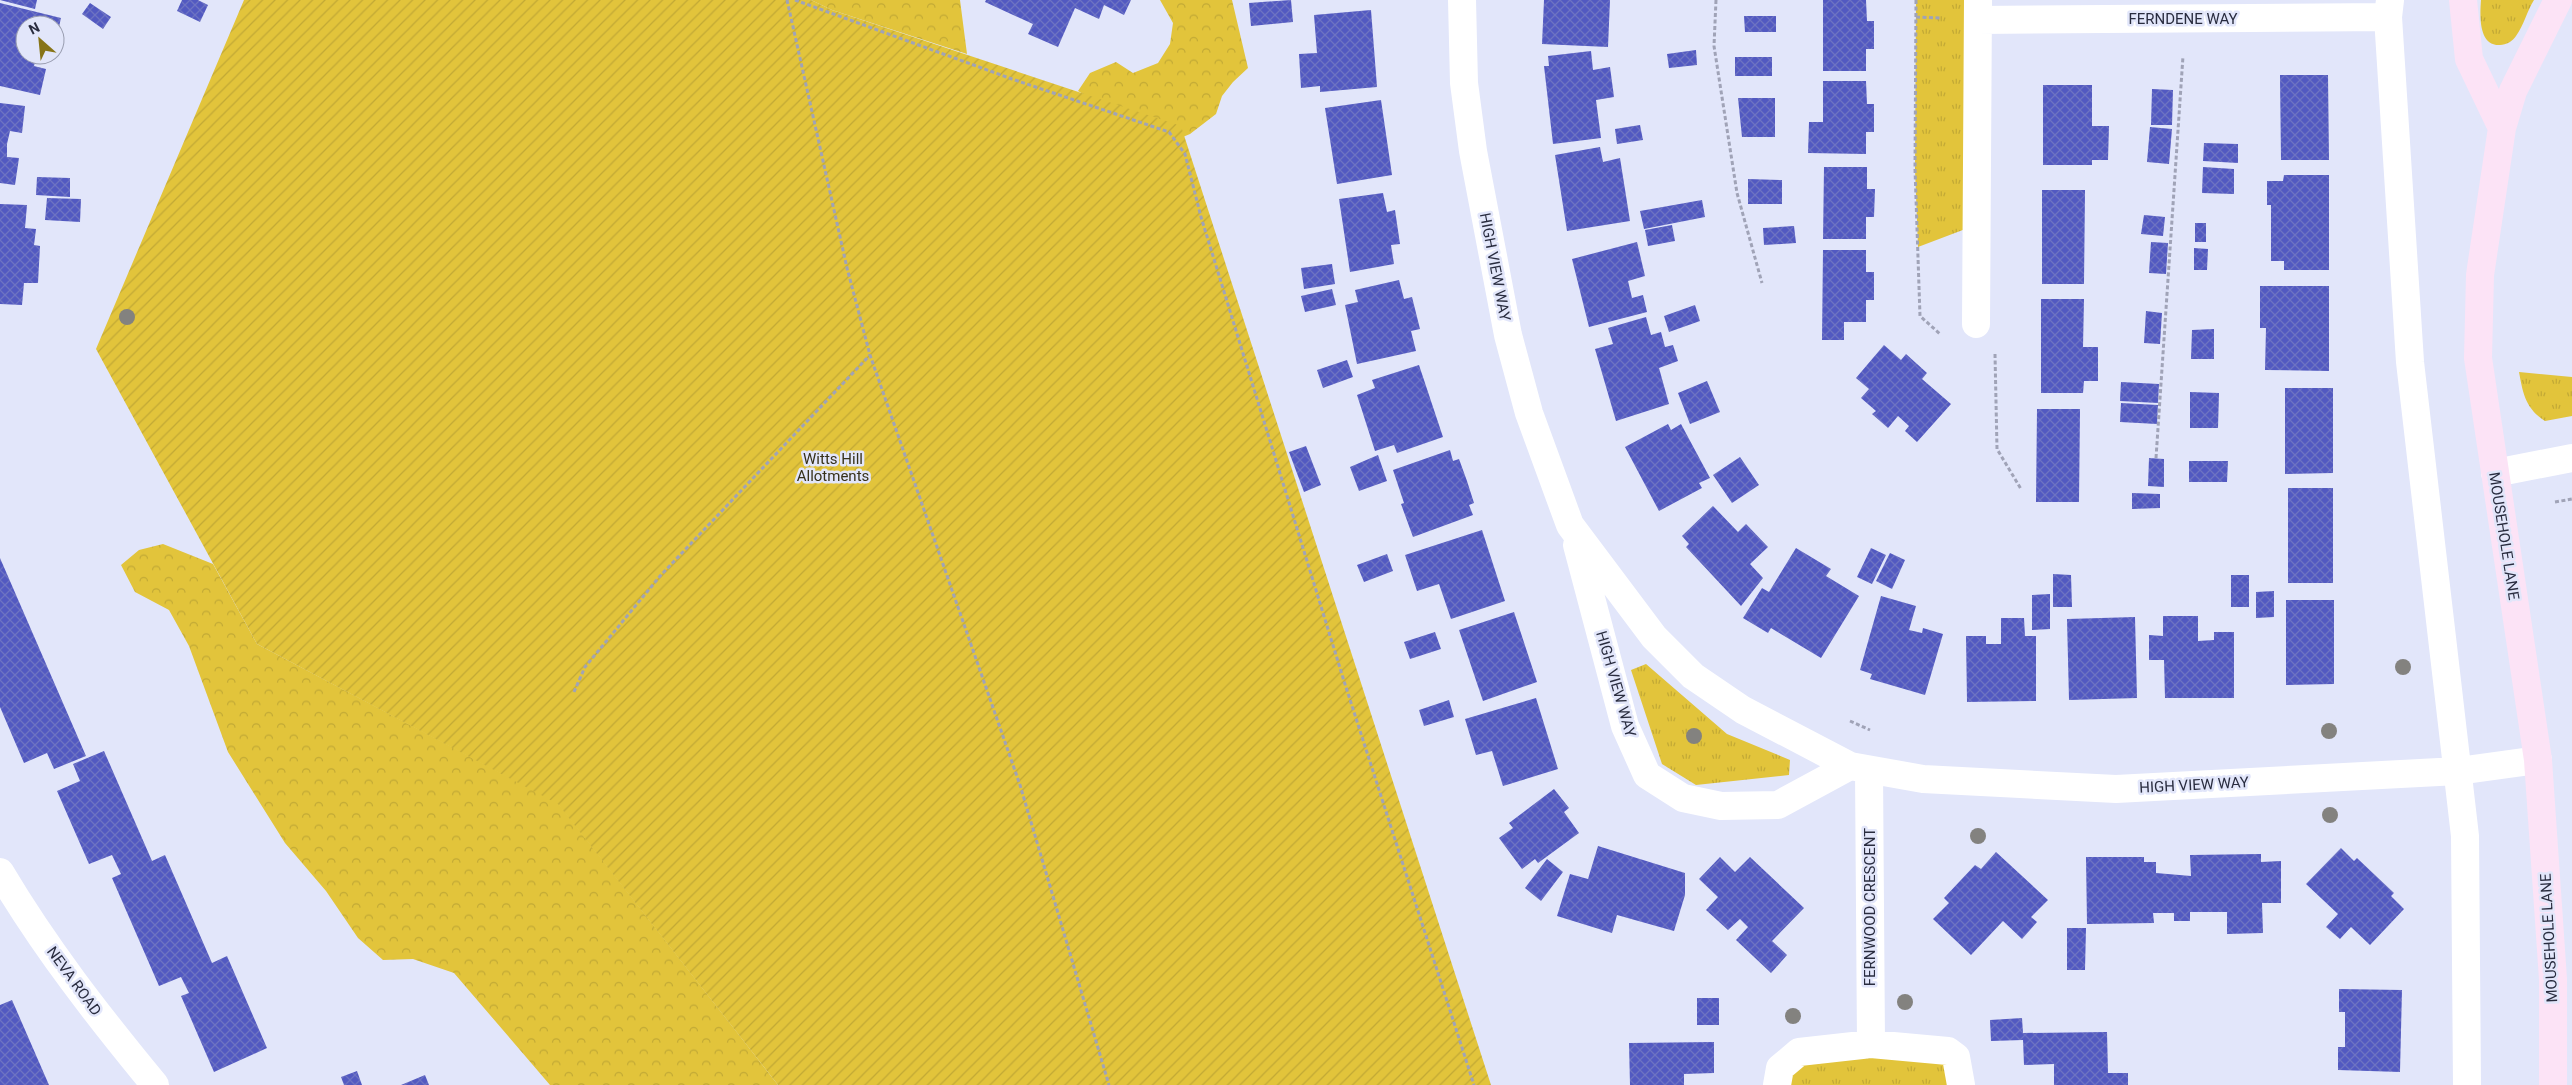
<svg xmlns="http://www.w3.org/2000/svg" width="2572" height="1085" viewBox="0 0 2572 1085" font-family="Roboto,sans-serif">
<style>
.grass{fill:url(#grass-tufts)}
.forest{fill:url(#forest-crowns)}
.garden{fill:url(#garden-furrows)}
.building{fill:url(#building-cross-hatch)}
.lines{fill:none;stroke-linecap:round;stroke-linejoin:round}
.path{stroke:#a0a3b7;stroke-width:3;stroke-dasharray:4 2.5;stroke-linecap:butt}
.street{stroke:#fff;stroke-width:28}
.secondary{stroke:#fce3f6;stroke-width:28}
.tree{fill:#83827f}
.labels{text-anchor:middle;stroke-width:5;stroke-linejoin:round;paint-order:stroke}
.street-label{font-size:15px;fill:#292c3f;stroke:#e2e6fa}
.park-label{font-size:15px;fill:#36311a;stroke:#e2e6fa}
</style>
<defs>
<pattern id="grass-tufts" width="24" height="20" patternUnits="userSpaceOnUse" patternTransform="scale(1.25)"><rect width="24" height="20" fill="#e2c43b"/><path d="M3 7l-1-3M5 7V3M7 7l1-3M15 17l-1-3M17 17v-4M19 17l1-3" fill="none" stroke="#c2a935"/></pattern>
<pattern id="forest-crowns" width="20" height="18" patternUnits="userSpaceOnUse" patternTransform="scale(1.25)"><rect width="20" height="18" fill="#e2c43b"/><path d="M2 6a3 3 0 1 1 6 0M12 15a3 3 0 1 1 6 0" fill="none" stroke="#c2a935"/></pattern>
<pattern id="garden-furrows" width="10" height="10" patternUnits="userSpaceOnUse" patternTransform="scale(1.25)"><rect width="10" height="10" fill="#e2c43b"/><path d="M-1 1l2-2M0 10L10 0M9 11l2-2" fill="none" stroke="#c2a935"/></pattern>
<pattern id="building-cross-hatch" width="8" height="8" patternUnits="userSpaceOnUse" patternTransform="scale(1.25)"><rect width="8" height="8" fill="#5259c1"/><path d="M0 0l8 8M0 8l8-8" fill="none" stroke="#6d73c2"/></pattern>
</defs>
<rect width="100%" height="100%" fill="#e2e6fa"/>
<path class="grass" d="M1916,0h62l-2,225 -58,22 -3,-78z
M2481,0h53c-7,11 -10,25 -18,36 -3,5 -10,9 -16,9 -22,1 -20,-30 -19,-45z
M2519,372l53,5v39l-27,5c-20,-13 -22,-28 -26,-49z
M1646,664l81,70 63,26 -1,15 -93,10 -34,-21 -31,-94z
M1937,1049l24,36h-184l3,-17z"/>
<path class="forest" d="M811,0h149l7,54 -135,-44z
M1160,0h72l16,68 -15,14 -11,14 -6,18 -26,20 -24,10 -88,-53 12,-18 26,-11 17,11 25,-10 12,-19 3,-21z
M163,544l50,20 44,80 301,159 220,282h-228l-96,-112 -41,-14 -30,1 -25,-22 -32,-47 -41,-48 -57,-91 -39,-106 -20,-36 -34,-18 -14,-27 18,-15z"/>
<path class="garden" d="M244,0h567l21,10 349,116 310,959h-713l-220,-281 -301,-160 -161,-295z"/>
<path class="building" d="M0,0h37l-2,9z
M182,0h16l10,5 -8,17 -23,-11z
M986,0h145l-7,15 -20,-10 -5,14 -24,-11 -17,39 -30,-13 5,-10 -48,-22z
M1291,0l2,22 -42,4 -2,-23z
M1544,0h66l-2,47 -66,-3z
M1823,0h43l1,21h7v28h-8v22h-43z
M0,3l61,15 -5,22 -1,-15h-30v30h12l-3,11 12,3 -6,26 -40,-9z
M90,3l21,14 -8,12 -21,-15z
M1371,10l6,77 -57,5v-6l-19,2 -2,-34 18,-1 -3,-38z
M1744,16h32v16h-31z
M1696,50l1,15 -28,3 -2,-14z
M1591,51l2,19 17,-3 4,30 -18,3 5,38 -48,6 -9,-78h5l-1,-10z
M1735,57h37v19h-37z
M2280,75h48l1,85h-48z
M1823,81h43l1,23h7v28h-8v22l-58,-1 1,-31h14z
M2043,85h49v41h17l-1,34h-16v5h-49z
M2152,89l21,1 -1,35h-21z
M1738,98h37v39h-33z
M1381,100l11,75 -55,9 -12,-76z
M0,103l25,3 -3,27 -12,-2 -3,13v13l12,1 -4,27 -15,-2z
M1640,125l3,15 -26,4 -2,-15z
M2150,127l22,2 -3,35 -22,-2z
M2204,143l34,1v19l-35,-2z
M1600,147l3,15 17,-4 10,63 -63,10 -12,-76z
M1824,167h43v22h8l-1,28h-8v22h-43z
M2203,167l31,2v25l-32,-1z
M2284,175h45v95h-45v-9h-13v-56h-4v-24h16z
M37,177l33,1v19l-34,-2z
M1748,179l34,1v24h-34z
M2042,190h43l-1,94h-42z
M1383,193l4,19 8,-2 5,34 -9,1 3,19 -44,8 -11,-73z
M47,198l34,1 -1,23 -35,-2z
M1702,200l3,17 -61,12 -4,-18z
M0,204l27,1 -2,23 11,1 -2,16 6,1 -2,37h-14l-2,22 -22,-1z
M2144,215l21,2 -2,19 -22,-2z
M2195,223h11v19h-11z
M1672,225l3,16 -27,5 -3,-16z
M1794,226l2,17 -32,2 -1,-17z
M1637,242l8,34 -17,5 4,17 11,-3 4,17 -58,15 -17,-68z
M2151,242l17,1 -2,31 -17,-1z
M2194,248l14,1 -1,21h-13z
M1823,250h43v22h8v28h-8v22h-22v18h-22z
M1332,264l3,20 -31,5 -3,-21z
M1399,280l5,19 8,-2 8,32 -9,2 5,20 -59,13 -12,-59 13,-3 -3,-12z
M2260,286h69v85l-64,-1 1,-42h-6z
M1332,289l4,16 -31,7 -4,-16z
M2041,299h43l-1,48h15v34h-14l-1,12h-42z
M1695,305l5,16 -31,11 -5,-16z
M2146,311l16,2 -2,31 -16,-1z
M1646,317l5,18 10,-3 4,15 8,-2 5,16 -19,7 10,36 -53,17 -21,-72 18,-5 -5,-16z
M2214,329v30h-23l1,-29z
M1884,345l17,15 5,-6 21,19 -5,6 29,25 -34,38 -12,-11 4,-5 -11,-10 -10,12 -16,-14 4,-3 -15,-13 8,-9 -13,-11z
M1347,360l6,17 -30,11 -6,-18z
M1419,365l24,72 -46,16 -3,-8 -19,6 -18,-56 18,-7 -3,-8z
M1707,381l13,31 -30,12 -12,-31z
M2121,382l38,2 -1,19 -38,-2z
M2285,388h48v85l-48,1z
M2190,392l29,1 -1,35h-28z
M2121,403l37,2 -1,19 -37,-2z
M2037,409h43l-1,93h-43z
M1668,424l3,6 10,-6 29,54 -11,5 3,5 -43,23 -34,-64z
M1306,446l15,39 -17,7 -15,-40z
M1450,450l3,11 6,-2 8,22 7,22 -5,2 4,10 -60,22 -12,-33 3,-1 -11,-33z
M1378,455l9,26 -28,10 -9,-24z
M1740,457l19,28 -27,18 -19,-28z
M2149,458l15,1v28l-16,-1z
M2189,461h39l-1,21h-38z
M2288,488h45v95h-45z
M2132,493l28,1v14l-28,1z
M1713,506l25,26 8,-8 22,23 -18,17 13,14 -22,28 -55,-59 3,-3 -7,-8z
M1482,530l23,71 -54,18 -12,-35 -22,7 -12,-36z
M1796,548l35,21 -5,7 33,20 -38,62 -50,-30 -3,5 -25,-15 19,-30 7,4z
M1871,548l15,7 -14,29 -15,-7z
M1890,553l15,7 -13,29 -16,-8z
M1387,554l6,17 -29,11 -7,-17z
M0,558l86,198 -32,13 -7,-16 -23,10 -24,-56z
M2053,574l18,1 1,32h-19z
M2231,575h18v32h-18z
M2274,591v26l-18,1v-26z
M2050,594v35l-18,1v-35z
M1881,596l35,10 -7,24 13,3 1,-5 20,6 -18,61 -55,-16 2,-5 -12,-4z
M2286,600h48v84l-48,1z
M1514,612l23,70 -54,19 -24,-71z
M2163,616h35v25l16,-1v-8h20v66h-69l-1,-38h-15v-25l14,1z
M2135,617l2,81 -68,2 -2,-81z
M2001,618h23l1,18h11v65l-69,1 -1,-66h20v8h15z
M1435,632l6,17 -31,10 -6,-17z
M1536,698l22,71 -55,17 -11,-35 -16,4 -11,-36z
M1449,700l5,17 -30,9 -5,-16z
M104,751l48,110 13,-6 47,108 15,-7 40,92 -53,24 -33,-76 8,-3 -8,-16 -22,9 -47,-108 9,-4 -9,-19 -23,9 -32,-73 23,-10 -7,-17z
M1554,789l15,19 -5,4 15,21 -41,30 -3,-4 -13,10 -23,-31 14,-10 -4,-5z
M1598,846l87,27v22l-11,36 -57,-16 -5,18 -55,-17 13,-42 18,5z
M2341,848l13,13 3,-3 37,35 -3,3 13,13 -34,36 -19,-18 -11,12 -14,-12 12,-13 -32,-30z
M1996,852l52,48 -17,17 6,5 -15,17 -19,-18 -32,34 -38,-36 16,-16 -5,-5 31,-33 6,4z
M2261,854v8l20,-1v42h-19l1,30 -36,1v-22h-37v9h-16v-8h-21l1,10 -67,1 -1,-67h58v5h12v11l35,3 -1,-21z
M1720,857l15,15 15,-15 54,51 -32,33 15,14 -16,18 -35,-33 12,-13 -8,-8 -12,11 -22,-20 12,-13 -19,-18z
M1547,859l16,13 -22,29 -16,-13z
M2067,928h19l-1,42h-18z
M2339,989l63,1 -2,82 -62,-2v-23h7v-35h-6z
M1697,998h22v27h-22z
M12,1000l37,85h-49v-80z
M2022,1018l1,15 84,-1 1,41h20v12h-74v-21l-30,1 -1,-25 -32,1 -1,-21z
M1714,1042v31l-30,1v11h-54l-1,-42z
M357,1071l5,14h-18l-3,-8z
M425,1075l4,10h-28z"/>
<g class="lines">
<path class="path" d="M787,0l60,268 23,87 150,430 89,300
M795,0l217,79 157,53 16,22 16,63 143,464 130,404
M1716,0l-2,46 23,147 25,90
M1916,0l-1,169 5,147 20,18
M1916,17l25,1
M1995,354l2,95 24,40
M2156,458l27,-402
M2555,502l17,-3
M574,692l11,-25 76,-92 209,-220
M1850,721l20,9"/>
<path class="street" d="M1462,0l2,83 9,68 35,184 21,78 41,112 84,112 39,39 50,34 107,56 73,13 193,10 342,-18 80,-11
M2390,0l-2,17 22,345 55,474 2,249
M1978,20l410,-3
M1976,324l2,-324
M2495,473l77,-15
M1577,545l48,181 22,49 36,23 38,8 57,-1 72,-39
M1869,771l2,273
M0,872c45,76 99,145 155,213
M1777,1085l3,-17 19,-16 72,-8 77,7 8,6 5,28"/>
<path class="secondary" d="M2463,0l6,59 33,69
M2553,1085v-106l-15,-219 -60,-402 2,-83 22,-147 11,-37 45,-91"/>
</g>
<g class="tree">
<circle cx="127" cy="317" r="8"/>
<circle cx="2403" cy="667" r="8"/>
<circle cx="2329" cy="731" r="8"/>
<circle cx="1694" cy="736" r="8"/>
<circle cx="2330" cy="815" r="8"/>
<circle cx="1978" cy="836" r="8"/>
<circle cx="1905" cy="1002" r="8"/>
<circle cx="1793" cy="1016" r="8"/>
</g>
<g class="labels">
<g class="street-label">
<text x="2183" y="24">FERNDENE WAY</text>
<text transform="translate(1495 267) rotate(79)" y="5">HIGH VIEW WAY</text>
<text transform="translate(2504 536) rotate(81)" y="5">MOUSEHOLE LANE</text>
<text transform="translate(1616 684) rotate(74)" y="5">HIGH VIEW WAY</text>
<text transform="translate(2194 785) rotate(-3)" y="5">HIGH VIEW WAY</text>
<text transform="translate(1870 907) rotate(-90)" y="5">FERNWOOD CRESCENT</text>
<text transform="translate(2549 938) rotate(-93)" y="5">MOUSEHOLE LANE</text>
<text transform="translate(74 981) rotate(54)" y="5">NEVA ROAD</text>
</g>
<g class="park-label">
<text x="833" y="464">Witts Hill<tspan x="833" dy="17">Allotments</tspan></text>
</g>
</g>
<g transform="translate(40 40) rotate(333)"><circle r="24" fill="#e2e6fa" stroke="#989caf"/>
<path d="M0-4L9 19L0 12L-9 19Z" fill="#877417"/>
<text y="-8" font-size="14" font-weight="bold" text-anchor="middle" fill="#292c3f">N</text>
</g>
</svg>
